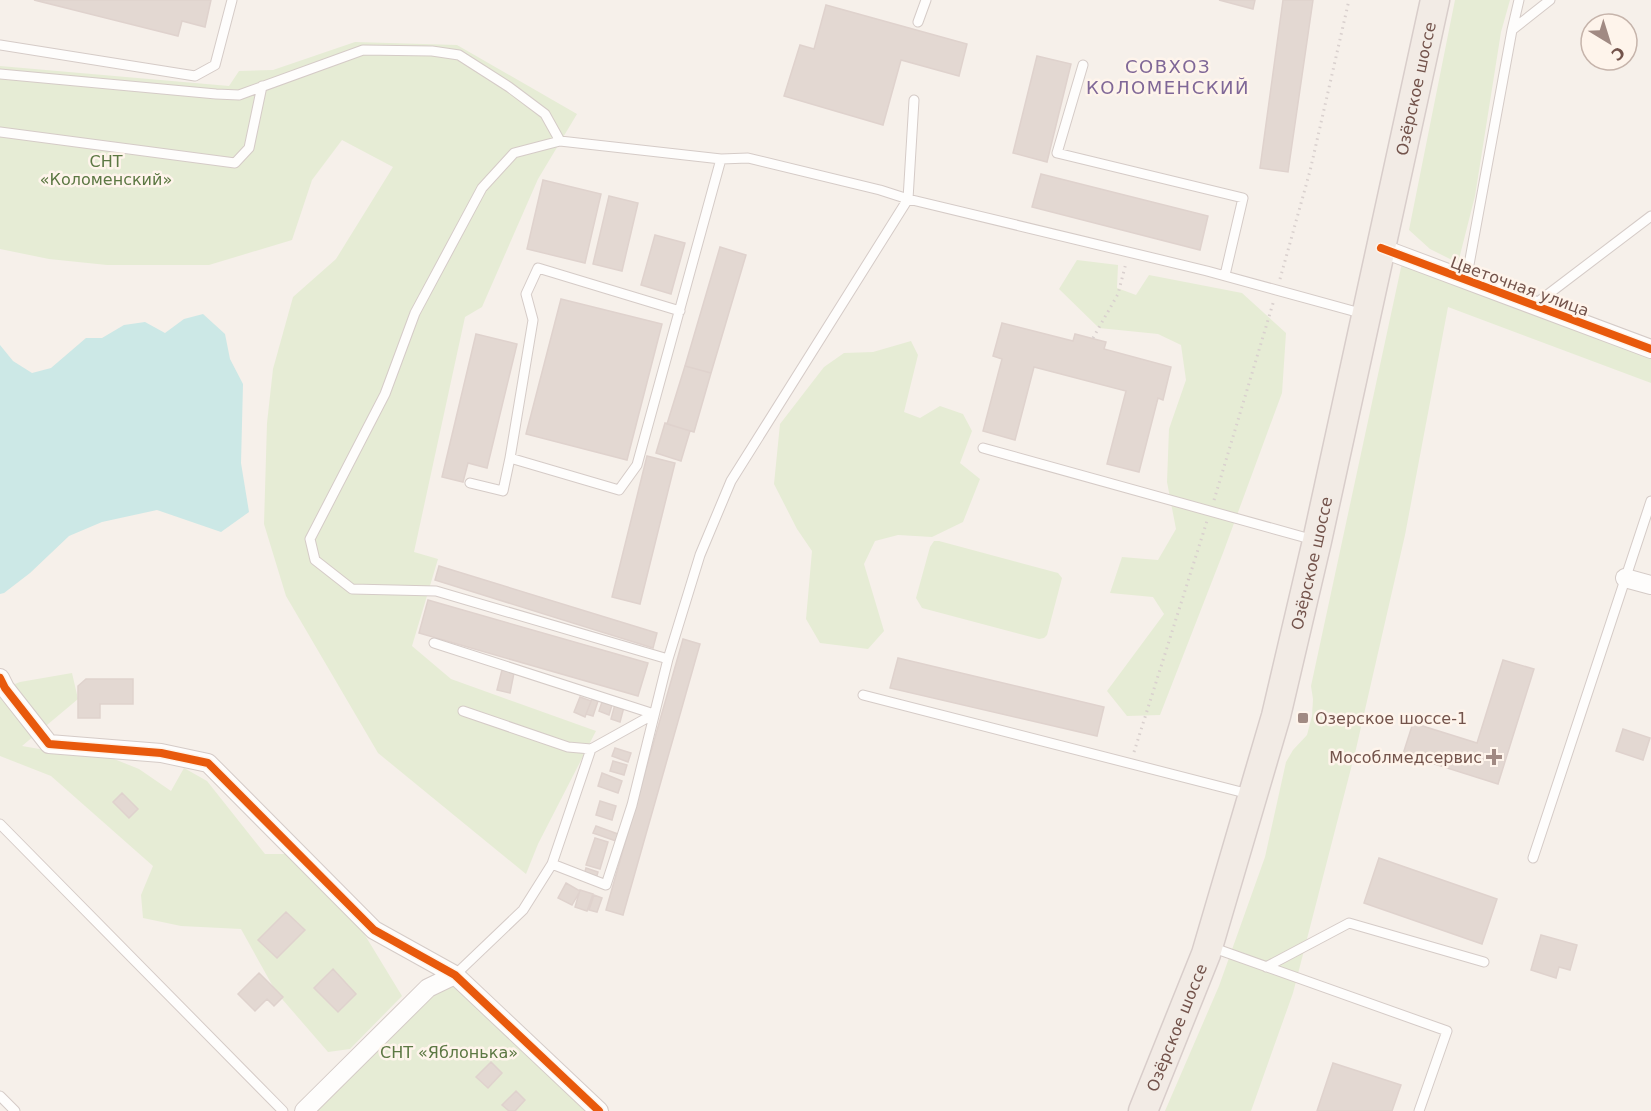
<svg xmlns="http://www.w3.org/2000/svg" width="1651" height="1111" viewBox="0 0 1651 1111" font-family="'DejaVu Sans',sans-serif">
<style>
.green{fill:#e6ecd5}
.water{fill:#cce8e6}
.building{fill:#e3d8d2;stroke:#dfd2cd;stroke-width:1.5}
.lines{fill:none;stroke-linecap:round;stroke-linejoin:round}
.service-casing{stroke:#d5cbc7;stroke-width:11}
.minor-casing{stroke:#d5cbc7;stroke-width:20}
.primary-casing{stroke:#d8cdca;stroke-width:31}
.path{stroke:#d9d0ce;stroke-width:3;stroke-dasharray:1.5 4.5;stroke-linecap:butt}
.service{stroke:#fefdfc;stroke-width:9}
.minor{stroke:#fefdfc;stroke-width:18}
.primary{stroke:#f2ebe5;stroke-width:28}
.cycleway-casing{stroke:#fef4eb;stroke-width:11}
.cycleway{stroke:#e8590c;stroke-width:8}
.poi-dot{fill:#a18a83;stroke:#fef4eb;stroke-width:2}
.labels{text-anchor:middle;stroke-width:5;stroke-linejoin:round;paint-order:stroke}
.street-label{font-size:16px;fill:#73534b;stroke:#fef4eb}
.park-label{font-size:16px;fill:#5c7843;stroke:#fef4eb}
.poi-label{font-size:16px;fill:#73534b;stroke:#fef4eb;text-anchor:start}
.neighbourhood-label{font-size:18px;letter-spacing:1.5px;fill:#7f6797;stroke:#fef4eb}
</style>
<rect width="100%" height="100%" fill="#f6f0ea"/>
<path class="green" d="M1455,0h55l-9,32 -26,164 -17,67 -28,-14 -21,-19z
M355,42l102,3 120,69 -39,65 -56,128 -17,10 -51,235 24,7 -26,87 39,33 145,52 -58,113 -12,30 -148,-121 -92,-157 -22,-72 3,-101 6,-54 20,-72 43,-38 57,-92 -51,-27 -30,40 -20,60 -83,25h-102l-58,-6 -49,-10v-183l229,20 10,-15 34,-1z
M1077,260l41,5 -1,23 19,7 13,-20 93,18 44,40 -4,60 -59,160 -63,162 -33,1 -20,-25 57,-77 -11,-17 -43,-4 12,-36 36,3 18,-31 -9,-47 2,-53 17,-49 -5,-35 -23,-11 -59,-6 -40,-39z
M1402,263l249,92v28l-203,-76 -43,228 -49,214 -63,244 -42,118h-86l54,-125 46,-129 21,-95 7,-12 14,-15 5,-19 1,-17 -2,-13z
M911,341l7,14 -14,57 16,6 20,-12 23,8 9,17 -12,32 20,16 -17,43 -31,15 -34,-2 -23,6 -11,23 20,67 -16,18 -48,-6 -14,-24 6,-68 -15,-22 -23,-45 6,-60 44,-57 20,-14 29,-1z
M934,541h5l119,32 4,5 -15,57 -3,3 -5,1 -117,-31 -6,-10 14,-51z
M72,673l6,26 -56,47 35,6 52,5 30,12 32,22 13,-23 23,13 58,73h22l73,73 42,69 -52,53 -22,3 -52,-60 -35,-63 -60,-3 -38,-8 -2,-23 12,-29 -102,-90 -51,-20v-66l20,-8z
M455,975l144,136h-295z"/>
<path class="water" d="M203,314l22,20 5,25 13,25 -2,79 8,49 -28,20 -64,-22 -55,12 -33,14 -39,37 -26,20 -4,1v-249l13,16 19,12 19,-5 35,-30h16l22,-13 21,-3 20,11 19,-14z"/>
<path class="building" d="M34,0h177l-6,27 -23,-6 -4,15z
M1219,0h36l-2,9z
M1283,0h30l-25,172 -28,-4z
M826,5l141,39 -8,32 -58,-16 -18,65 -99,-29 16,-51 14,4z
M1037,56l34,8 -24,98 -34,-9z
M1041,174l167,42 -8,34 -168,-43z
M543,180l58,14 -16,69 -58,-14z
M609,196l29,7 -16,68 -29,-7z
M655,235l30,8 -14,51 -30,-9z
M720,247l26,8 -35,118 -26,-7z
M561,299l101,25 -35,136 -101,-26z
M1002,323l71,18 2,-7 31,8 -2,7 67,18 -8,33 -5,-2 -19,74 -32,-8 19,-73 -92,-24 -19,73 -32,-9 19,-72 -9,-3z
M476,334l41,10 -30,124 -19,-5 -5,19 -21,-5z
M685,366l26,7 -17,59 -27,-8z
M665,423l25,8 -9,30 -25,-8z
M647,456l28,7 -35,141 -28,-7z
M439,566l218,67 -4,15 -218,-68z
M428,600l220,63 -10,33 -219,-63z
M683,639l17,5 -77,271 -17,-5z
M898,658l206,49 -7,29 -207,-48z
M1503,660l31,9 -36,115 -95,-30 10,-31 64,20z
M502,670l12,3 -4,20 -13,-3z
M86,679h47v25h-33v14h-22v-32z
M580,697l11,4 -6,16 -11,-5z
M592,699l6,2 -5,15 -7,-2z
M602,702l10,3 -3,10 -10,-4z
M615,704l9,3 -4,15 -9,-3z
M1623,729l27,9 -7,22 -27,-9z
M615,748l16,5 -3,9 -16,-6z
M613,761l14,4 -3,10 -14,-4z
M602,773l20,8 -4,12 -20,-7z
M122,793l16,16 -9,9 -16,-16z
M600,801l16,5 -4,14 -16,-5z
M596,826l22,8 -2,7 -23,-8z
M595,838l13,4 -8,27 -14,-4z
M1379,858l118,41 -15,45 -118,-41z
M586,868l12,4 -2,7 -12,-4z
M566,883l14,8 -8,14 -14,-7z
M580,890l13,4 -6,17 -12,-4z
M594,895l8,3 -5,14 -8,-2z
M286,912l19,18 -28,28 -19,-18z
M1541,935l36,10 -7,25 -11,-3 -3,11 -25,-8z
M333,969l23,25 -18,18 -24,-24z
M259,973l24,24 -9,9 -7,-7 -12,12 -17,-17z
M491,1062l11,11 -14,15 -12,-11z
M1333,1063l68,22 -9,26h-75z
M516,1091l9,9 -10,11h-6l-7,-6z"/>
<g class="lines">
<g class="service-casing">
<path id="service" d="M918,22l8,-22
M1512,30l7,-30
M0,45l195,31 20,-11 17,-65
M1083,65l-26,88 186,45 -18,77
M0,74l216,20 23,1 124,-45 69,1 27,4 50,32 36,27 15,27
M0,132l235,31 14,-15 13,-62
M1466,281l46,-251 38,-30
M1534,305l117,-89
M983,448l331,92
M510,458l23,-138 -7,-26 12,-26 142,43
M470,483l33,8 7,-33 109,32 18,-25 84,-306 27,-1 132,32 28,9 299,72 157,43
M434,643l220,71
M668,659l-232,-68 -84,-2 -37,-29 -5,-21 75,-145 30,-81 67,-125 32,-35 46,-12 161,18
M863,695l386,99
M463,711l105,36 23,2
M0,824l283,287
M1533,858l118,-357
M552,864l54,21 26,-80 36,-146 32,-104 31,-74 177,-282 6,-99
M1211,947l236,84 -28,80
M1266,967l83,-44 135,39
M455,975l68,-65 29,-46 39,-115 63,-35
M0,1096l15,15"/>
</g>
<g class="minor-casing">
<path id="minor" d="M1381,248l270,101
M1625,578l26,7
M0,678l5,10 44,56 112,9 47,10 166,167 81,45 144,136
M304,1111l124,-123 27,-13"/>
</g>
<g class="primary-casing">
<g id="primary">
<path id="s1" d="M1143,1111l63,-157 70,-238 41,-175 118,-541"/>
</g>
</g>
<path class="path" d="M1280,279l30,-108 39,-171
M1093,338l25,-44 8,-31
M1214,500l60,-200
M1134,752l73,-231"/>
<use href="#service" class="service"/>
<use href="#minor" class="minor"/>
<use href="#primary" class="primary"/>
<g class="cycleway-casing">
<path id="cycleway" d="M1381,248l270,101
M0,678l5,10 44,56 112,9 47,10 166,167 81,45 144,136"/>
</g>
<use href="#cycleway" class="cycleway"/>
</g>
<g class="poi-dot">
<rect x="1297" y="712" width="12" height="12" rx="3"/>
<path d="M1491 748h6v6h6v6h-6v6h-6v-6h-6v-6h6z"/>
</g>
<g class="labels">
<g class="street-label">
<text dy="6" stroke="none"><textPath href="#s1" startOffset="1060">Озёрское шоссе</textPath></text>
<text transform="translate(1520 286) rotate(20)" y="6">Цветочная улица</text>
<text dy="6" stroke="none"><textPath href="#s1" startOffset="574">Озёрское шоссе</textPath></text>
<text dy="6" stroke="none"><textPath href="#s1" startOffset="90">Озёрское шоссе</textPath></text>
</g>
<g class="park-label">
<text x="106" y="167">СНТ<tspan x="106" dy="18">«Коломенский»</tspan></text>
<text x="449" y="1058">СНТ «Яблонька»</text>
</g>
<g class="poi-label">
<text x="1315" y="724">Озерское шоссе-1</text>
<text x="1482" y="763" text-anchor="end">Мособлмедсервис</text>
</g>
<g class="neighbourhood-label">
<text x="1168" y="73">СОВХОЗ<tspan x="1168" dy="21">КОЛОМЕНСКИЙ</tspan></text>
</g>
</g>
<g transform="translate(1609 42) rotate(142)"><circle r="28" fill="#fef4eb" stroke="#c6b4ab" stroke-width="1.5"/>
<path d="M0-4.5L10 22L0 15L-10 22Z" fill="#a18a83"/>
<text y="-9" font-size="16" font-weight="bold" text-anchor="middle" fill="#73534b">С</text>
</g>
</svg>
